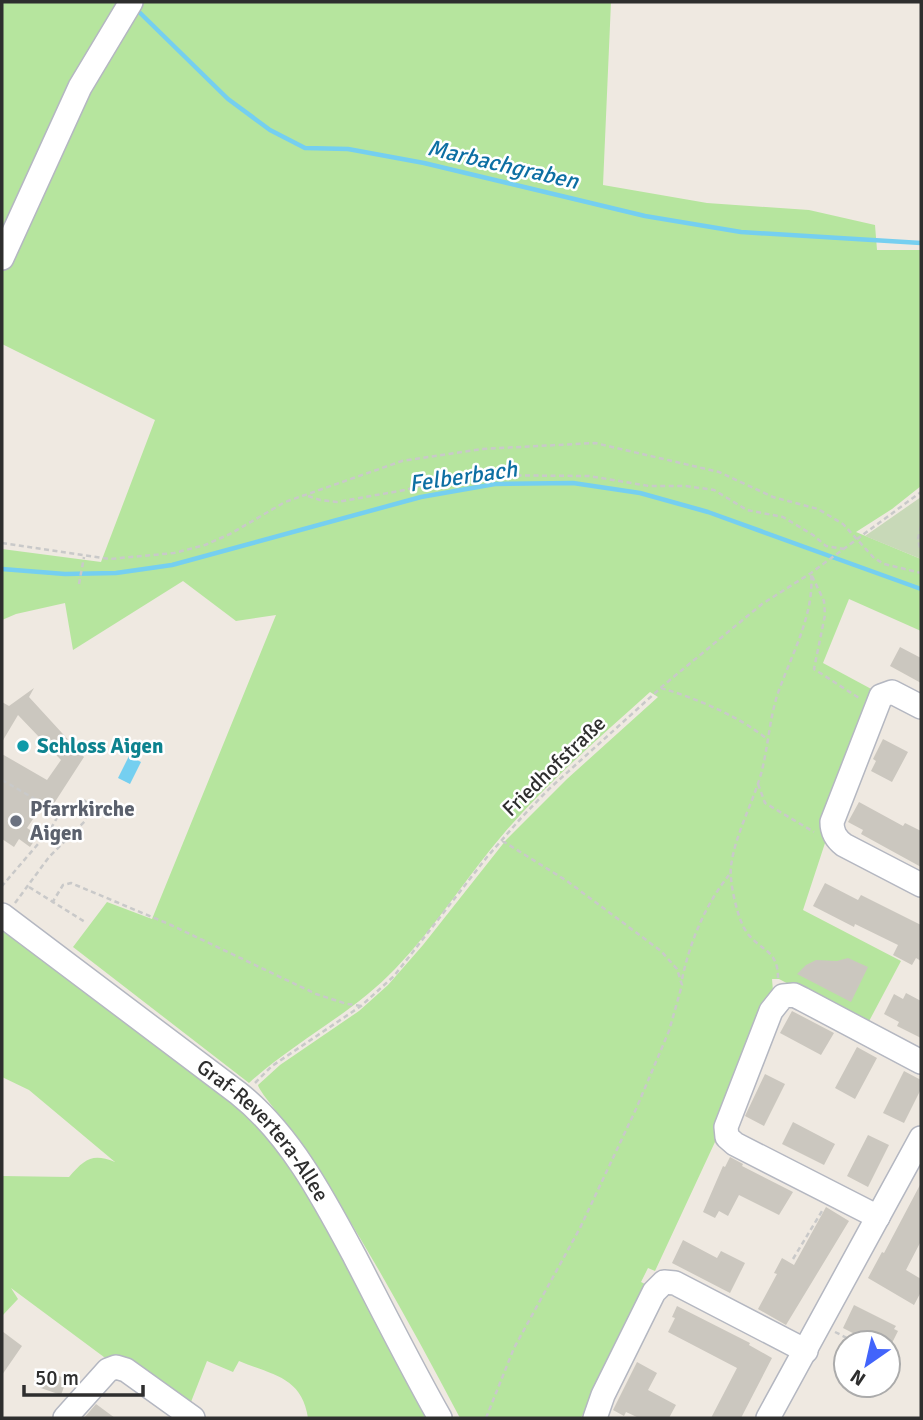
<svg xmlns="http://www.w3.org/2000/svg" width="923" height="1420" viewBox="0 0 923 1420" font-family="Signika,sans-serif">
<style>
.green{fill:#b6e59e}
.cemetery{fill:#c8d9b8}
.water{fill:#75cff0}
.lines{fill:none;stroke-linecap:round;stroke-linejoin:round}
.stream{stroke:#75cff0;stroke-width:4.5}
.building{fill:#cbc7bf}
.minor-casing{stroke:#b4b7c1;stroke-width:26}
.path{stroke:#c9c9c9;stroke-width:2.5;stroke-dasharray:5 3.5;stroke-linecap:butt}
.minor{stroke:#fff;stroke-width:23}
.culture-dot{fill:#0f9aa8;stroke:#fff;stroke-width:2.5}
.worship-dot{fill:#6b7280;stroke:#fff;stroke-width:2.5}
.labels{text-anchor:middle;stroke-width:5;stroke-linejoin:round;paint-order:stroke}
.culture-label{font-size:21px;font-weight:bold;fill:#0d838f;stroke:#fff;text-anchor:start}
.street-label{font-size:21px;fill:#2e2e2e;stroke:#fff}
.worship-label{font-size:21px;font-weight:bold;fill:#5b616d;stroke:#fff;text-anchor:start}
.water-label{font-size:23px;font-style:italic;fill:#0d6fa3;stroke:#fff}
</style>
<rect width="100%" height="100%" fill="#efe9e1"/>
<path class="green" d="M2,2h609l-8,183 104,18 102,7 66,15 2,25h44v236l-29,23 -36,23 65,27v72l-72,-32 -26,64 52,28 -72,219 98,51 -34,64 -88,-46h-7l1,12 -49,119 -9,32 -60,129 -7,-3 -7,14 6,3 -66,133h-121c-50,-95 -102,-188 -161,-278 -7,-10 -40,-48 -41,-55l22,-20 79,-54 29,-26 35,-40 83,-105 61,-61 91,-82 -8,-5c-50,45 -101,89 -145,140 -38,44 -69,95 -110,137 -43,45 -100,72 -146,114l-176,-136 34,-45 45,17 124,-304 -40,6 -53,-40 -110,69 -8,-47 -49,11 -14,6v-71l99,13 54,-142 -153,-76v-74l62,-140 -62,107z
M2,921l184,140 93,83 156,274h-127c-6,-41 -35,-43 -69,-57l-6,11 -26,-11 -18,46 -68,-51 -9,7 -101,-75 7,11 -16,17v-140l67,1c16,-18 23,-24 46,-15l-86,-72 -27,-13z"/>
<path class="cemetery" d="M921,496v63l-56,-23 56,-39z"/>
<path class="water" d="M129,756l12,6 -11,22 -12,-6z"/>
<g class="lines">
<path class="stream" d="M134,7l94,92 42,31 35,18 43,1 76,14 221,53 96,16 180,11
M2,569l63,5 51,-1 56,-8 249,-68 74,-13 78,-1 67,10 68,19 213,77"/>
</g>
<path class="building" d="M900,647l21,11v25l-31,-17z
M34,688l-5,9 55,60 -31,48 -8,-4 -18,27 11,7 -8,12 -11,-8 -5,8 -12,-8v-85l45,26 14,-20 -43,-45 -16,27v-40l7,4z
M883,739l25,13 -16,30 -21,-11 5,-10 -3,-2z
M859,802l44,24 2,-3 16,8v36l-60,-33 2,-4 -15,-8z
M825,883l33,17 3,-5 60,30v36l-5,-3 -4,7 -19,-10 5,-10 -43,-21 -1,3 -41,-21z
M848,958l20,9 -17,35 -54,-28 9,-9 10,-5 21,1z
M906,993l15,8v37l-24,-12 2,-4 -15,-8 10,-20 9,5z
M792,1011l42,22 -13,22 -41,-22z
M857,1047l20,11 -22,41 -20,-11z
M904,1071l17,9v9l-17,34 -21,-10z
M765,1074l20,10 -21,42 -19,-10z
M793,1122l42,22 -11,21 -42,-21z
M868,1135l21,10 -21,42 -21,-11z
M730,1157l13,7 -1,2 51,26 -14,23 -40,-20 -11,21 -9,-5 -4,7 -12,-6 20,-46 2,1z
M921,1183v58l-15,29 15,9v13l-7,13 -46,-27 14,-26 2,1z
M826,1207l23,14 -63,104 -28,-16 19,-35 -3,-1 8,-15 12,7z
M683,1240l34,18 4,-7 24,12 -15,30 -58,-30z
M854,1305l42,21 -2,3 4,2 -6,12h-20l-29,-15z
M677,1306l73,37 -1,2 23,13 -31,60h-30l26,-50 -69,-36 7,-14 -3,-1z
M2,1331l20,15 -20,29z
M637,1362l20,11 -9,17 28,15 -7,13h-30l-13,-6 -2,4 -11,-6z
M41,1369l26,10 -6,16 -26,-9z
M96,1404l19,14h-31z"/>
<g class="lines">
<g class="minor-casing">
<g id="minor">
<path d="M2,258l78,-171 51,-85"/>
<path d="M921,707l-29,-15 -11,4 -49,126c0,11 4,17 12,23l77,40"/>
<path id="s1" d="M2,915l236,178c52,41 86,106 117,164 28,54 55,108 85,161"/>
<path d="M878,1217l-143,-73 -8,-7 -1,-10 45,-116 12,-15 11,-1 8,4 119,63"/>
<path d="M65,1418l43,-48 8,-3 10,3 67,48"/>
<path d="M595,1418l8,-23 51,-103 10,-10 11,1 131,68"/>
<path d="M768,1418l153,-280"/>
</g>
</g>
<path class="path" d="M308,496l12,4 17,2 68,-12 51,-15 133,1 60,10h37l28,4 33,20 36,7 30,18 13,11 18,3
M921,526l-3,13 3,14
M2,543l108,16 64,-6 31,-8 25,-11 55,-32 117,-41 80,-12 113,-6 124,29 54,25 45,12 25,15 31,34 10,6 37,9
M812,576l12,25 1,14 -11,54 45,29
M79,584l5,-27
M661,688c34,10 78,28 106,51
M2,780l52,30 4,6 -8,14 -48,56
M758,784l7,19 49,29
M29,887l56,35
M15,903l34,-46 36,-36 5,-15 -8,-8
M52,903l11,-18 8,-2 100,42 145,69 31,10 14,2
M778,978c0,-31 -20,-26 -34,-50 -7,-13 -15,-47 -13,-62 4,-31 21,-61 30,-92 7,-26 8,-52 16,-78 13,-39 38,-81 34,-123
M682,979c8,-37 23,-74 47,-104
M255,1083l17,-17 89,-60 33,-30 93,-119 35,-40 27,-28 116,-105 97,-80 49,-31 110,-81
M793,1259l29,-48
M835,1332l22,11
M486,1418l28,-70 66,-120 56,-119 33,-78 13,-46 -5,-16 -16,-18 -94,-70 -66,-41"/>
<use href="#minor" class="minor"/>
</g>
<circle class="culture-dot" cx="23" cy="746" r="7"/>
<circle class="worship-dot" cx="16" cy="821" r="7"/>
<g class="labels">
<g class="culture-label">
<text x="37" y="753">Schloss Aigen</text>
</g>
<g class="street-label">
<text transform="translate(554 766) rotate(-44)" y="7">Friedhofstraße</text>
<text dy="7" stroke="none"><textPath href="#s1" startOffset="340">Graf-Revertera-Allee</textPath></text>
</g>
<g class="worship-label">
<text x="30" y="816">Pfarrkirche<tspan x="30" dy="24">Aigen</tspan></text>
</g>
<g class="water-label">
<text transform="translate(503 164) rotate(13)" y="8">Marbachgraben</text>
<text transform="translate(463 476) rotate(-8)" y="8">Felberbach</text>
</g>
</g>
<rect width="923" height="1420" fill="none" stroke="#2e2e2e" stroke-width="7"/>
<g transform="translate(867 1364) rotate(214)"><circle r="33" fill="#ffffff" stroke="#ababab" stroke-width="2"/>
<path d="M0-5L12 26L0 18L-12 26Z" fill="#4264fb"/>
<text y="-10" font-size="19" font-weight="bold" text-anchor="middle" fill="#2e2e2e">N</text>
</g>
<path d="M24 1385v10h119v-10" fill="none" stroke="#2e2e2e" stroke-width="3.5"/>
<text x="35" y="1385" font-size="21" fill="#2e2e2e" stroke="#ffffff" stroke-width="5" paint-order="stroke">50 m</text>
</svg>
